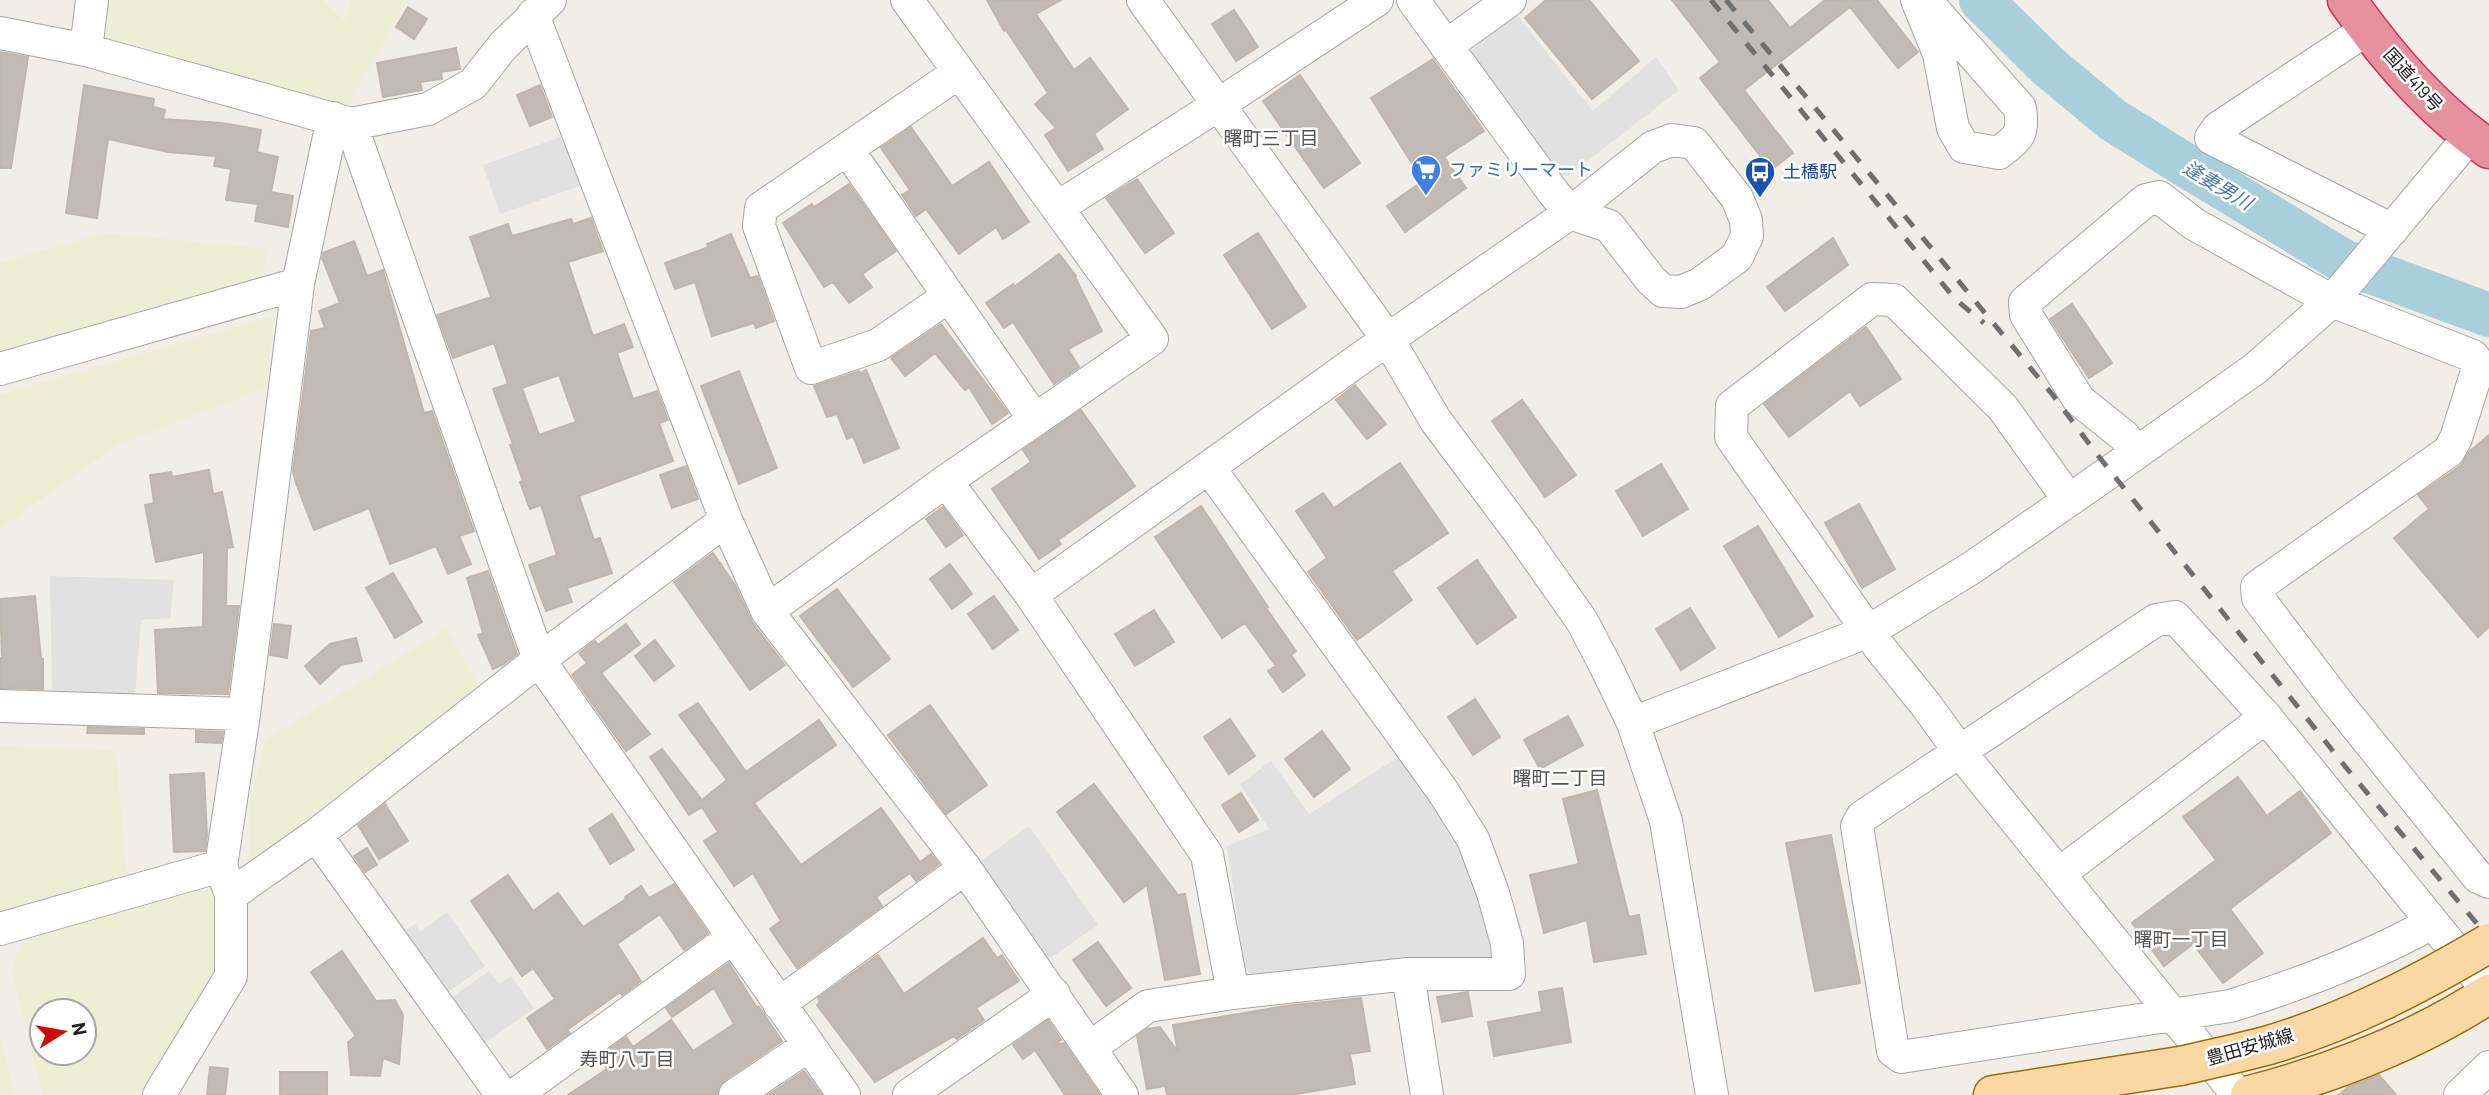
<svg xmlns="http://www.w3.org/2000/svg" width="2489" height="1095" viewBox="0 0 2489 1095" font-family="Barlow,'Noto Sans JP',sans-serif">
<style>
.farmland{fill:#ecefd4;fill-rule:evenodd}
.parking{fill:#e1e1e1}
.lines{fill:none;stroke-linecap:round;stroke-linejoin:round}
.river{stroke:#a9cfdd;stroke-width:44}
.building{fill:#c2bab4;stroke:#c2b6aa;stroke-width:2;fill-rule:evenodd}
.minor-casing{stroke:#a5a5a5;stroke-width:34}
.major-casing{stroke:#9a6d04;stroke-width:41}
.highway-casing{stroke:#d82c60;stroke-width:41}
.minor{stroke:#fff;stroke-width:32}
.major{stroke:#fad8a4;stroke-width:38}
.highway{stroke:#e6929e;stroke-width:38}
.rail{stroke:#6f6f6f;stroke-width:5;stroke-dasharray:14 14;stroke-linecap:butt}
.major-bridge-casing{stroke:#9a6d04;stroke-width:41;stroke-linecap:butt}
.major-bridge{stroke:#fad8a4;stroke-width:38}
.labels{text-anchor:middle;stroke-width:5;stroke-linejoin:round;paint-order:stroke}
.street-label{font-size:18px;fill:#212121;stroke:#fff}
.shop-label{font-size:18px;fill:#366cbe;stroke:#fff;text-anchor:start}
.transit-label{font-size:18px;fill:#164399;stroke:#fff;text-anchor:start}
.neighbourhood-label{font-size:19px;fill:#545454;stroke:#fff}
.water-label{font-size:19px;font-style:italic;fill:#4b76a7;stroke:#fff}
</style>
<rect width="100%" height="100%" fill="#f1eee8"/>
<path class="farmland" d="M103,0h219l23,21 7,-21h54l-60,110 -236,-69 -10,-14z
M104,233l164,16 -8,35 -260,72v-93z
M274,316l-7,71 -151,59 -116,83v-134z
M446,629l33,58 -230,176v-55l16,-68z
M0,746l116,4 11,130 -127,37z
M214,887l7,53 -6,40 -58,95 -20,20h-94l-32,-124 13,-36zM42,1011h42v42h-42z
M0,1038l16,57h-16z"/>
<path class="parking" d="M1514,11l79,100 63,-54 23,33 -111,86 -20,-2 -78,-122z
M571,133l17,50 -88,31 -17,-49z
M50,576l124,4 -4,38 -29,2 -6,76 -83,-1z
M1403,754l60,89 34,104 -2,14 -238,18 -12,-10 -18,-123 42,-17 -29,-45 31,-23 38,53z
M1029,826l69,99 -55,38 -68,-98z
M447,912l38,54 -44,31 -43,-62 17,-11 5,8z
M489,971l10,13 12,-8 23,32 -54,39 -33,-46z"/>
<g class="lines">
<path class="river" d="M1981,0l68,67 64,53 69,43 163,99 144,53"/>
</g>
<path class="building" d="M987,0h74l-25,14 38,56 16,-12 38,51 -34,25 9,15 -35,22 -23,-36 11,-7 -21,-24 13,-11 -42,-63 -2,1z
M1546,0h43l50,61 -47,38 -67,-81z
M1672,0h96l22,28 35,-28h52l41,52 -20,16 -48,-61 -106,83 49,63 -22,17 -71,-92 20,-16z
M408,7l19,12 -13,20 -18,-12z
M1234,10l24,37 -22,14 -24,-37z
M456,48l4,21 -19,3 1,7 -22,3 2,8 -39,7 -6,-34z
M0,52l28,5 -17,111h-11z
M1433,59l51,72 -40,26 22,31 -61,44 -18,-26 36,-25 -52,-83z
M1300,75l60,88 -36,25 -61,-87z
M84,85l70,14 -1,8 12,3 -2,9 59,4 39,7 -4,22 21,5 -7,35 22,4 -5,31 -33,-6 3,-17 -32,-4 5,-31 -17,-3 2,-10 -48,-4 -60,-13 -11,79 -31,-5z
M540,85l12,32 -22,9 -13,-31z
M911,127l41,59 37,-24 40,60 -26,17 -7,-12 -37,27 -33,-45 -10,7 -14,-21 8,-5 -29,-42z
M1137,179l37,54 -29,20 -39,-55z
M849,184l47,67 -34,23 10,13 -23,16 -16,-21 -9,5 -41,-64 29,-19 2,3z
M591,218l12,33 -35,11 25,74 31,-12 9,23 -16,6 16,46 24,-8 11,29 -9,3 14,38 -94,35 15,44 6,-2 12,35 -45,15 5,14 -26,9 -17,-46 28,-10 -16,-50 -11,4 -10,-27 3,-1 -13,-36 3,-1 -20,-55 15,-5 -14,-41 -41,15 -16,-43 54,-18 -21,-60 38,-13 4,12 59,-17 2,5zM559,375l17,47 -37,13 -17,-47z
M1258,233l48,74 -34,22 -48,-74z
M731,234l19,44 8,-2 16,45 -18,7 -2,-5 -42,13 -17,-54 -20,7 -10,-26 44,-16 -2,-3z
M1833,238l15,27 -63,46 -18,-24z
M354,241l13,35 16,-6 41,143 8,-2 42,120 -15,5 12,28 -23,10 -12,-28 -46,18 -21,-56 -55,22 -18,-47 -3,-12 18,-140 14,-3 -6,-17 21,-8 -18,-45 1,-5z
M1059,254l17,22 -1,1 27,54 -34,18 11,18 -25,17 -41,-62 -9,6 -18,-25 27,-19 1,3z
M2072,304l40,59 -23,15 -39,-59z
M941,324l67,89 -16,11 -23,-37 -4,3 -30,-37 -30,23 -14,-18z
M1866,327l35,52 -41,27 -10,-15 -61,46 -25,-33z
M866,370l33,78 -35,15 -11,-27 -6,3 -10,-25 -10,3 -13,-31 45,-15 1,3z
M739,371l38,97 -38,16 -38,-98z
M1355,385l31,39 -19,15 -31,-39z
M1522,400l54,75 -31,22 -53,-76z
M1081,410l54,76 -77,54 3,4 -22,15 -47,-70 39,-27 -8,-12z
M2489,435v192l-11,10 -84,-99 35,-29 -11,-14 42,-29 10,-15z
M1400,463l48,70 -56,38 20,29 -55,40 -49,-68 19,-14 -31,-47 27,-18 11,15z
M1661,464l27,45 -45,27 -27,-45z
M686,466l12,33 -26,9 -12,-33z
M209,470l4,24 9,-2 11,55 -6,1 -1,58h13l-11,88 -70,-1 -3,-63 48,-3 1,-75 -48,10 -11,-57 9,-2 -4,-28 21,-3 1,5z
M1859,504l36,65 -33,19 -37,-65z
M1201,506l67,101 -2,1 30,43 -5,4 14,20 -22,17 -15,-21 8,-5 -31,-43 -23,15 -67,-101z
M943,507l20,28 -17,12 -20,-28z
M1758,526l55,90 -34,21 -55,-91z
M713,553l22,32 17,37 33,43 -35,25 -76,-108z
M1477,560l39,57 -39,27 -39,-56z
M950,564l22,30 -20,15 -22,-30z
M488,571l29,83 -13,10 -11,5 -15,-34 5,-2 -16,-55z
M393,573l29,49 -27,16 -29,-50z
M837,589l53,70 -37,28 -53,-71z
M35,596l6,63h2v30l-43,-1v-30h2l-2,-59z
M994,596l24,34 -25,19 -25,-35z
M1690,608l25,40 -34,22 -25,-41z
M1154,610l20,32 -39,24 -20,-32z
M274,624l17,2 -4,32 -17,-3z
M626,624l14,20 -39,29 49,61 -24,17 -54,-76 15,-12 -8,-10 16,-12 3,4z
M356,638l6,23 -21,4 -21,19 -15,-18 25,-22z
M655,640l19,26 -20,15 -19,-25z
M1475,699l25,38 -27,18 -25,-38z
M698,703l48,69 73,-52 17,25 -82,58 47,62 80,-57 39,54 11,-8 8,10 -23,17 -6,-8 -34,24 6,9 -85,62 -27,-39 11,-8 -28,-48 -19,13 -30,-45 14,-9 -16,-25 -13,8 -39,-58 12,-8 40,51 25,-20 -48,-65z
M930,705l57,80 -41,29 -58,-79z
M1568,716l15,29 -43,24 -16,-29z
M1230,719l25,37 -26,18 -25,-37z
M88,727l56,2v5l-57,-1z
M196,731l27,1 -2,11 -25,-1z
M1322,731l28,38 -36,28 -29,-38z
M204,773l3,63 -2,15 -31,1 -4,-77z
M2238,777l29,39 33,-25 31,42 -101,76 33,44 -40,30 -30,-39 -29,22 -32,-43 84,-63 -33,-43z
M1094,784l84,111 7,-1 15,80 -35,6 -18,-95 -23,17 -67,-90z
M1597,790l32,127 10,-2 7,39 -52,8 -7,-42 -43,13 -14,-58 49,-11 -16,-65z
M1241,793l17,27 -19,12 -17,-27z
M385,804l23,37 -29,18 -21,-34z
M612,814l22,36 -24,14 -21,-35z
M1831,835l29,148 -45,8 -29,-148z
M367,848l10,17 -12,7 -11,-16z
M508,875l25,36 25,-18 25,34 43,-28 -1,-2 16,-11 8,12 25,-14 34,49 -24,17 -24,-36 -43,30 24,37 -19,14 -2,-3 -53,38 3,3 -23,16 -20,-31 28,-19 -22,-31 -11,8 -51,-75z
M983,938l14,20 5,-3 17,26 -43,27 8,12 -27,19 -3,-3 -79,46 -58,-77 3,-3 -2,-4 60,-43 26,39z
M1098,942l33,46 -25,18 -33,-46z
M342,951l34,50 19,-1 8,15 -4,49 -16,-6 -3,18 -29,-1 -3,-33 8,-6 -45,-64z
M729,963l28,45 2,-1 23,34 -57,39 -6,6 -2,9h-149l39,-26 -7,-13 26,-19 7,10 38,-27 22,31 41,-27 -20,-36 -42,29 -6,-9z
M1562,988l9,54 -77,14 -6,-34 54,-10 -3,-20z
M1468,992l4,24 -30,6 -5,-25z
M1361,998l9,53 -20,3 5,30 -64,11h-124l-2,-9 -18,3 -10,-53 10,-7 13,-2 18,25 -5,-27 112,-19z
M1048,1020l13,20 -7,5 10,-2 36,52h-35l-30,-45 -12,9 -10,-14z
M210,1067l18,2 -3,26h-18z
M804,1071l18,24h-54z
M280,1072h47v23h-47z
M2379,1075l17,20h-57l9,-8z"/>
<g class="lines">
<g class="minor-casing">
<path id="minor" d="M1143,0l246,341 47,80 86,115 60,85 24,46 27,56 33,98 46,274
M1917,0l22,54 14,74 11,19 35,6c20,-16 25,-18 21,-45l-95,-108
M533,15l193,505 41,91 198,257 157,227
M2369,28l-151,100 -7,10 181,92
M0,33l86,17 265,74 77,-15 45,-25 30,-38 47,-46
M1446,46l64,-46
M86,50l6,-50
M958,73l-111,76 188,271
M351,124l188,536 305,435
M847,149l-86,59 -2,18 52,142 67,-23 71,-49
M1057,208l161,-103 159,-105
M0,369l298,-85
M2136,452l-12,-16 -45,-36 -53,-85 -1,-13 121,-102 13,-3 35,27 138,77 141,55 6,9 -23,73 -7,13 -192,136 1,11 79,104 141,175 11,5
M946,481l85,114 176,260 26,138
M2069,500l-66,-92 -109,-108 -22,-1 -140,107 -1,31 149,211 46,57 34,47 278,343
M1031,595l330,-237 209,-145 83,-66 19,-7 22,3 43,55 9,22 1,16 -10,21 -37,27 -19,8 -18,-1 -12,-11 -42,-54 -39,-13 -17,-21 -140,-192
M767,611l179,-130 206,-142 -245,-339
M0,706l244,8
M1633,723l236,-92 104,-64 138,-96 145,-103 76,-67 138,-165
M316,835l186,260
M2059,874l207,-157
M231,895l85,-60 223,-175 187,-140
M2432,923c-64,35 -133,62 -202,83l-329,51 -8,-6 -36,-225 5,-9 294,-197 19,-3 91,100 223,275
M0,929l221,-63
M1408,974l19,121
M779,1004l186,-136
M1091,1047l57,-41 85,-13 175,-19h101l-2,-31 -14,-50 -20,-54 -31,-49 -232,-321
M159,1095l72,-119v-81l-10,-29 23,-152 54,-430 35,-166
M515,1095l217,-157
M735,1095l73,-49
M909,1095l145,-101
M2460,1095l29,-28"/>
</g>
<g class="major-casing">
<path id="major" d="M1993,1095l187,-29
M2250,1095c84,-22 167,-54 239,-101"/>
</g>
<g class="highway-casing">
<path id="highway" d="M2347,0c39,56 85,110 142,149"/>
</g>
<use href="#minor" class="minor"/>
<use href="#major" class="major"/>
<use href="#highway" class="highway"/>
<path class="rail" d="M1711,0l244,299 29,24
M1726,0l326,394 44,59 252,317 141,168"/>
<g class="major-bridge-casing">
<path id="major-bridge" d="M2180,1066c30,-7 60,-13 89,-21 78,-23 151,-61 220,-102"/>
</g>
<use href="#major-bridge" class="major-bridge"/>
</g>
<defs>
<g id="supermarket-pin" transform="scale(1.575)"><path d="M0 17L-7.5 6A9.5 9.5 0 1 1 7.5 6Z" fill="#3f7fe0" stroke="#fff"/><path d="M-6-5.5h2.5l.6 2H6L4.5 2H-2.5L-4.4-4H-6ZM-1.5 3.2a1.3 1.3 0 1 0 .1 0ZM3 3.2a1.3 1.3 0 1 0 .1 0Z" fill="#fff"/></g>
<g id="bus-pin" transform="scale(1.575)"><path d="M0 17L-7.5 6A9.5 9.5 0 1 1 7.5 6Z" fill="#1a4fb4" stroke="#fff"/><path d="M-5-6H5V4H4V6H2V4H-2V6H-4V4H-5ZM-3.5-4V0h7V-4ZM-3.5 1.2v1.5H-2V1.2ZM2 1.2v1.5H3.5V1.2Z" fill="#fff"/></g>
</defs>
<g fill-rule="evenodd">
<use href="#supermarket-pin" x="1426" y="170"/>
<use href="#bus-pin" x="1760" y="172"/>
</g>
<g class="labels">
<g class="street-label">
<text transform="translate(2413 80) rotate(48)" y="6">国道419号</text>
<text transform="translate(2250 1047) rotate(-16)" y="6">豊田安城線</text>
</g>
<g class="shop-label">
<text x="1449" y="176">ファミリーマート</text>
</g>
<g class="transit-label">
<text x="1783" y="178">土橋駅</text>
</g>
<g class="neighbourhood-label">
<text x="1271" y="145">曙町三丁目</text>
<text x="1560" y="785">曙町二丁目</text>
<text x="2181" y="946">曙町一丁目</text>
<text x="627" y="1066">寿町八丁目</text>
</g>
<g class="water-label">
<text transform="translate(2218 185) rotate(31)" y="7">逢妻男川</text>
</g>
</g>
<g transform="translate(63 1032) rotate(79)"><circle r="33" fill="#ffffff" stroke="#a6a6a6" stroke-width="2"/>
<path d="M0-5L12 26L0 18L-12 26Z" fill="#cd0c05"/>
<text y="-10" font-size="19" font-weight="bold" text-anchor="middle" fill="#212121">N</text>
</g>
</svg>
